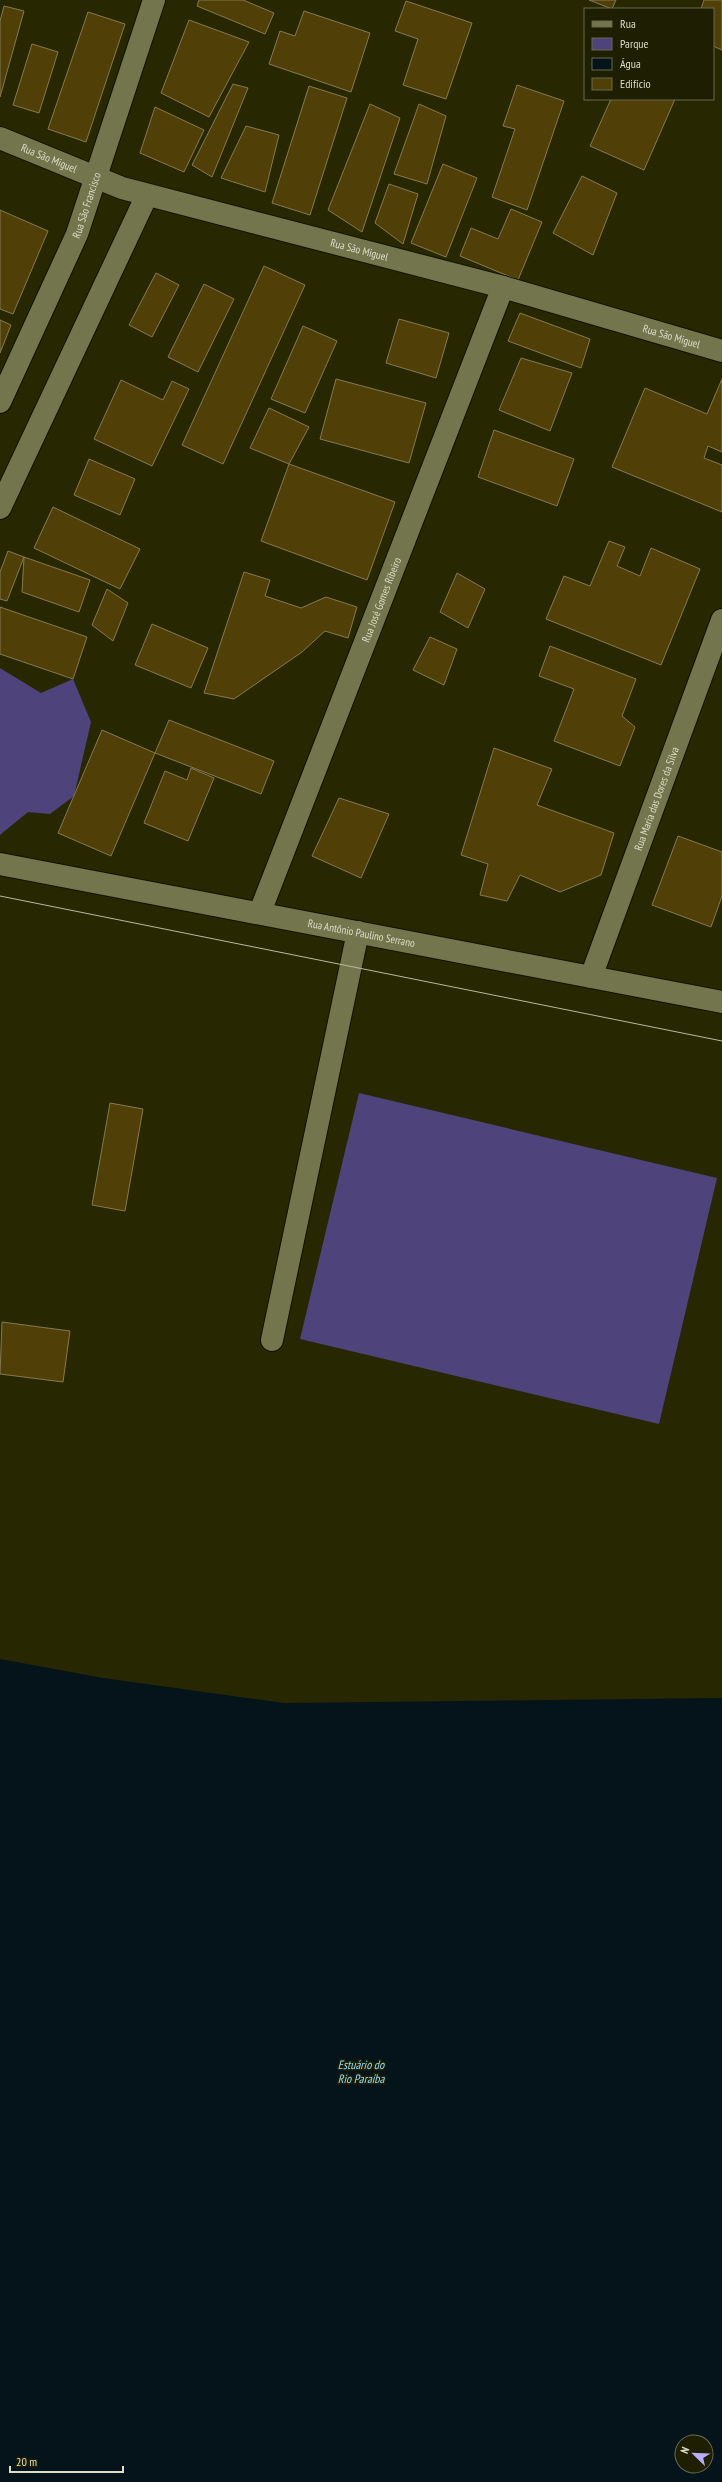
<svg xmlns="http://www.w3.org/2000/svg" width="722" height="2482" viewBox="0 0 722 2482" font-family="'PT Sans Narrow',sans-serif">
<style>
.green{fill:#4e437a}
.water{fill:#05131a;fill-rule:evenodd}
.building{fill:#504007;stroke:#867952}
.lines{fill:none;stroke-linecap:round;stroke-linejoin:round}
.minor-casing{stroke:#101000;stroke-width:24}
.minor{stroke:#73754d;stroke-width:22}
.tram{stroke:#b7b9a0;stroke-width:1}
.labels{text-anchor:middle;stroke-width:3.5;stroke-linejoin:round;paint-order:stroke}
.street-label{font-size:11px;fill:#dcdec8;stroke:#1d1e02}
.water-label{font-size:12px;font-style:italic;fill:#8ed9fe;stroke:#1d1e02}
</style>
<rect width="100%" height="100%" fill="#272801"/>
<path class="green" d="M0,668l41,25 32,-14 18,43 -17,74 -24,18 -22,-2 -28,23z
M359,1093l358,85 -58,246 -359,-85z"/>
<path class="water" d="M0,1659l103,19 181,25 438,-5v784h-722zM682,2442h24v24h-24z"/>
<path class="building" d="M199,0h44l31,13 -9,21 -68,-28z
M589,0h27l-4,9z
M704,0h18v50l-9,-4v-37h-12z
M406,1l66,22 -26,76 -43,-14 15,-46 -23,-8z
M4,6l20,5 -24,86v-76z
M304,11l66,22 -19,59 -82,-28 11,-33 15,5z
M88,12l37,12 -39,118 -38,-13z
M189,20l60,22 -40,75 -48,-24z
M32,44l26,8 -19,61 -26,-8z
M233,84l15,4 -36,89 -20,-12z
M517,85l47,16 -37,109 -35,-13 23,-68 -12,-3z
M309,86l38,12 -37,117 -38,-12z
M611,99h64l-31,71 -54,-24z
M370,104l30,14 -38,114 -34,-22z
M419,104l27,12 -19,68 -33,-10z
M155,107l49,23 -20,42 -44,-19z
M246,126l33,9 -14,57 -44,-14z
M443,164l34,14 -31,79 -35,-14z
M582,176l35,17 -24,62 -40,-22z
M389,184l29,10 -15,50 -28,-21z
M511,209l31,13 -24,58 -58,-24 11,-28 27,11z
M0,210l48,21 -35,83 -13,-5z
M264,266l41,19 -82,179 -41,-19z
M156,273l23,12 -27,52 -23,-12z
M204,284l30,15 -36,73 -30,-15z
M520,313l70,26 -9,29 -73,-27z
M399,319l50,14 -13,45 -50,-15z
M0,320l11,5 -11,28z
M303,326l34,15 -32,72 -34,-14z
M521,358l51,15 -22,58 -51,-21z
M336,379l90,24 -17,60 -89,-24z
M722,379v73l-14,-6 -4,12 18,7v47l-110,-45 33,-79 62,26z
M121,380l42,20 9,-19 17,8 -37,77 -58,-27z
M269,408l40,19 -20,37 -39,-16z
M494,430l80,29 -17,47 -79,-29z
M89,459l46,20 -15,36 -46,-20z
M289,464l106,38 -28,78 -106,-39z
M53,507l87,42 -20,40 -86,-41z
M609,541l16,6 -8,19 23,10 11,-28 49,21 -39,96 -115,-46 18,-43 26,10z
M8,551l16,6 -17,44 -7,-2v-27z
M24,557l66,23 -11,32 -57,-20z
M244,572l26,8 -5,16 36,12 25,-11 31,10 -9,31 -23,-7 -23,21 -68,47 -30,-6z
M457,573l28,16 -17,39 -28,-16z
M107,589l21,14 -15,38 -21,-16z
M0,607l87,30 -14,42 -73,-25z
M152,624l56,24 -17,40 -56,-23z
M430,637l27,12 -13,36 -31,-15z
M550,646l86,33 -14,37 13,11 -15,39 -66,-25 20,-52 -35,-13z
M169,720l105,41 -13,33 -106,-41z
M102,730l53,23 -44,103 -53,-23z
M494,748l58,21 -15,36 77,28 -13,42 -41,17 -40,-17 -13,26 -27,-6 8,-31 -27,-9z
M191,768l23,10 -26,63 -44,-18 21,-52 22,9z
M339,798l50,16 -28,64 -49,-22z
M678,836l44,16v44l-11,31 -59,-22z
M110,1103l33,6 -18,102 -33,-6z
M2,1322l68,9 -7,51 -63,-8z"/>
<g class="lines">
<g class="minor-casing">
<g id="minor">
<path id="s1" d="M0,138l122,50 381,99 219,64"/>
<path id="s2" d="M0,402l77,-168 77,-234"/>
<path d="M0,508l147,-313"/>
<path id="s3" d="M0,864l722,138"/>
<path id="s4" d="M260,912l243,-625"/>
<path id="s5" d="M591,977l131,-357"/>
<path d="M272,1340l86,-408"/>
</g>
</g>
<use href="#minor" class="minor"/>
<path class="tram" d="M0,896l722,145"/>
</g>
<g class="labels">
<g class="street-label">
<text dy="4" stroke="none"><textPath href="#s1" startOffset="53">Rua São Miguel</textPath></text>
<text dy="4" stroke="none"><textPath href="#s2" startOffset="215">Rua São Francisco</textPath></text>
<text dy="4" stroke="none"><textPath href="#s1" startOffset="377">Rua São Miguel</textPath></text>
<text dy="4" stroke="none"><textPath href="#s1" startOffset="701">Rua São Miguel</textPath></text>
<text dy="4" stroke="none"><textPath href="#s4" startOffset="335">Rua José Gomes Ribeiro</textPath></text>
<text dy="4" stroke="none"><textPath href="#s5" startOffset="190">Rua Maria das Dores da Silva</textPath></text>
<text dy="4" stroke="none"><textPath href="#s3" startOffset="368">Rua Antônio Paulino Serrano</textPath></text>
</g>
<g class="water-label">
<text x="361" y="2069">Estuário do<tspan x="361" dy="14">Rio Paraíba</tspan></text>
</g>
</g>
<rect x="584" y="8" width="130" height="92" fill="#1d1e02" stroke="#696b51"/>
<rect x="592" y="21" width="20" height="6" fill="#73754d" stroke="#696b51"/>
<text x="620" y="28" font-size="12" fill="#dcdec8">Rua</text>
<rect x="592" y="38" width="20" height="12" fill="#4e437a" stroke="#696b51"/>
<text x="620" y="48" font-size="12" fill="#dcdec8">Parque</text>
<rect x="592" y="58" width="20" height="12" fill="#05131a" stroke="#696b51"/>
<text x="620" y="68" font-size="12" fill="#dcdec8">Água</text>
<rect x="592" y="78" width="20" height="12" fill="#504007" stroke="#696b51"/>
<text x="620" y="88" font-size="12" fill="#dcdec8">Edifício</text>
<g transform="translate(694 2454) rotate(293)"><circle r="19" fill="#1d1e02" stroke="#696b51"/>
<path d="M0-3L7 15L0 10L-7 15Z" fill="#b8abf7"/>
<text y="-6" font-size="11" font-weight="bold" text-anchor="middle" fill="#dcdec8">N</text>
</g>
<path d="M10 2466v6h113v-6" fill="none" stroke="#dcdec8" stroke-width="2"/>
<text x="16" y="2466" font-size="12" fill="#dcdec8" stroke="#1d1e02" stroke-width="3" paint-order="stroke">20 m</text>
</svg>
